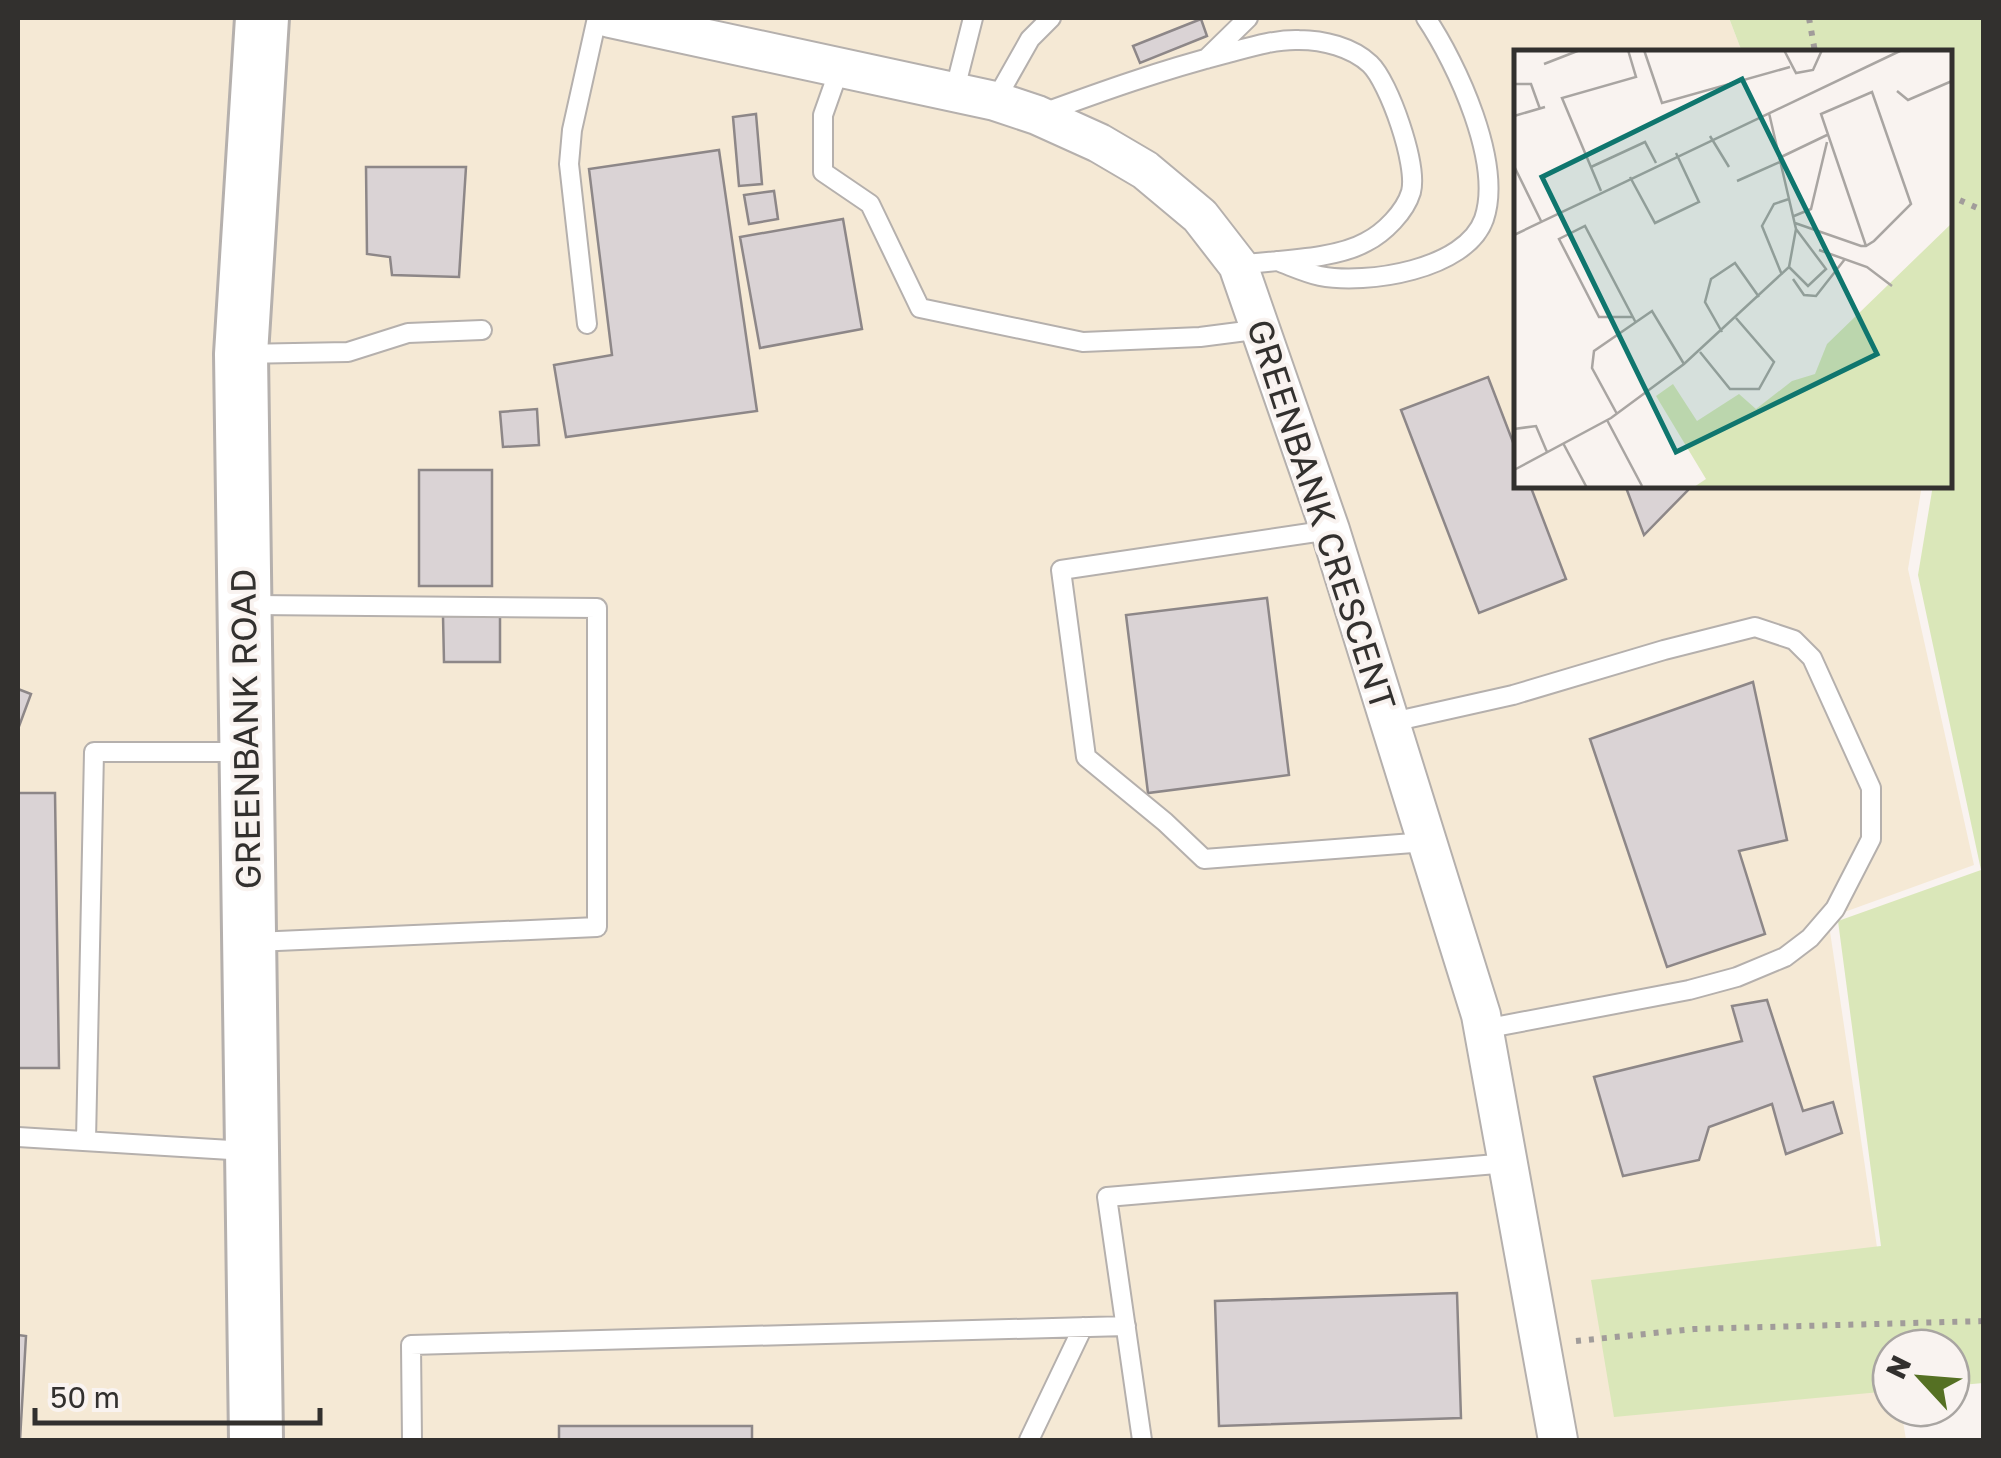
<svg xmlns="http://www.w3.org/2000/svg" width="2001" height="1458" viewBox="0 0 2001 1458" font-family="'Golos Text',sans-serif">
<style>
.industrial{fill:#f5e9d5}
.green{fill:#dae7b9}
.building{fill:#dad3d5;stroke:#8d8788;stroke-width:2.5}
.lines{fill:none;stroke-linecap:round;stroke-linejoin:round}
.lane-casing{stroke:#b5b0ad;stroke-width:22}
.street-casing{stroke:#b5b0ad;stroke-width:42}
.secondary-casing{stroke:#b5b0ad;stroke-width:58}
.path{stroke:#a19c9a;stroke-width:6;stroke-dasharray:5 8;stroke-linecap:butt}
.lane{stroke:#fff;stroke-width:18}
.street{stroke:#fff;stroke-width:38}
.secondary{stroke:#fff;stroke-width:52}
.labels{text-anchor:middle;stroke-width:8;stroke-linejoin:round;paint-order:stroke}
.street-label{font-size:35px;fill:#32302e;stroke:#f9f3f0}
.inset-road{fill:none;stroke:#a9a5a2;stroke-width:2.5}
.view{fill:#0f766e;fill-opacity:0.15;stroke:#0f766e;stroke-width:5}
.inset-edge{fill:none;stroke:#32302e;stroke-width:5}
</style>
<rect width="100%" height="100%" fill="#f9f3f0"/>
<path class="industrial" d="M18,18h1711l13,34h-226v433h406l-14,84 66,296 -146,53 64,430 -1,60h10l5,32h-1888z"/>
<path class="green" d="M1729,18h254v1365l-32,3v-38h-60v43l-277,26 -23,-137 290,-34 -43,-325 143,-51 -63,-295 15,-90h15v-433h-206z"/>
<path class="building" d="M1201,19l6,17 -67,27 -7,-17z
M756,114l6,70 -23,2 -6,-69z
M719,150l38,261 -191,26 -12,-72 58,-10 -23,-186z
M366,167h100l-7,110 -67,-2 -2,-18 -23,-3z
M774,191l4,28 -29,5 -5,-29z
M843,219l19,110 -102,19 -20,-111z
M1488,377l28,73v35h14l36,94 -87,34 -78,-203z
M537,409l2,36 -36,2 -3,-35z
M419,470h73v116h-73z
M1625,485h62l1,5 -44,45z
M1267,598l22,177 -141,18 -22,-178z
M443,616h57v46h-56z
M1753,682l34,158 -48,11 26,83 -98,33 -77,-228z
M18,689l13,5 -13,35z
M18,793h37l4,275h-41z
M1767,1000l36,111 30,-9 9,31 -56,21 -14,-50 -63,23 -10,33 -76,16 -29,-99 148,-36 -10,-35z
M1457,1293l4,125 -242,8 -4,-125z
M18,1335l8,1 -6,104h-2z
M559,1426h193v14h-193z"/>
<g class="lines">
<g class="lane-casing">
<path id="lane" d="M1206,59l42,-41
M840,67l-17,48v57l47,32 50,104 163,34 117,-5 62,-8
M954,93l19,-75
M995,101l35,-62 21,-21
M1043,113c60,-22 119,-43 181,-59 23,-6 51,-15 75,-14 24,0 53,7 71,24 19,18 48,101 41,128 -6,20 -27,41 -45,50 -32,18 -92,18 -128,23
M1277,261c14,5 29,12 43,15 46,9 146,-6 164,-57 19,-56 -27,-155 -58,-201
M587,324l-18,-160 3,-34 25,-112
M247,354l101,-2 60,-19 74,-3
M1330,530l-269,40 25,187 79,65 39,37 222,-17
M250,605l347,3v319l-342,15
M1388,723l125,-28 151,-45 91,-23 39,13 18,18 59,130v51l-36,70 -25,29 -25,19 -48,20 -48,13 -205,39
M18,1137l229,14
M86,1141l8,-389h150
M412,1440l-1,-95 715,-19
M1029,1440l54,-113
M1142,1440l-35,-243 401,-34"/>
</g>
<g class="street-casing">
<path id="street" d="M610,18l385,83 42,14 62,28 46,27 55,46 38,49 92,265 151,485 77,425"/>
</g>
<g class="secondary-casing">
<path id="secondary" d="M256,1440l-15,-1086 21,-336"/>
</g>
<path class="path" d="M1809,18l6,34
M1948,195l36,16
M1576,1341l118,-12 290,-8"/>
<use href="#lane" class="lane"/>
<use href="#street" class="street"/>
<use href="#secondary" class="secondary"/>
</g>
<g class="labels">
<g class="street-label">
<text transform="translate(1321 515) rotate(72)" y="12">GREENBANK CRESCENT</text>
<text transform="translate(246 729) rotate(-91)" y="12">GREENBANK ROAD</text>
</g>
</g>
<g transform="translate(1514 50)">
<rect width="438" height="438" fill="#f9f3f0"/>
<path d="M437,174v263h-257l12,-8 -50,-83 17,-12 24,37 42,-27 17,15 36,-28 23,-7 12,-30z" fill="#dae7b9"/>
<path class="inset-road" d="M130,0l18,53 128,-36M270,0l12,23 17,-3 9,-20M30,14l36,-14M0,34h17l9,25M383,41l11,9 44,-19M0,66l31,-9M196,86l19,31M265,108l48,-23M0,116l27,55M77,117l54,-25 11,21M116,127l25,46 44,-21 -23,-49M223,131l43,-19M87,141l-39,-93 74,-21 -8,-27M280,166l17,-7 16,-67M281,173l66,23h5l8,-5 37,-37 -39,-112 -51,22 45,132M0,185l388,-185M305,200l48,17 25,19M275,217l19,19 18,-17 -30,-40M268,225l-20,-49 12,-22 15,-5M279,229l11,16 12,1 29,-37M119,267h-34l-40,-78 26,-13 51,97M208,282l-17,-30 6,-23 24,-16 24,34M186,302l30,37h29l15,-27 -38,-44M103,364l-25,-46 2,-17 58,-40 32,53M93,370l35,66M0,379l22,-3 11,26M49,393l24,45M0,420l97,-52 73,-54 105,-97 7,-38 -27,-116"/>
<path class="view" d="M228,29l135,275 -201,98 -134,-275z"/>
<rect width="438" height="438" class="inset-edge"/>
</g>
<rect width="2001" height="1458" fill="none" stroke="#32302e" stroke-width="40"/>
<g transform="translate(1921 1378) rotate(296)"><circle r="48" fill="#f9f3f0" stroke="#a9a5a2" stroke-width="2.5"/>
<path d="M0-8L18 38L0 25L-18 38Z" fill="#557023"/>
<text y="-15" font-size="28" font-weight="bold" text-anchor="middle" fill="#32302e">N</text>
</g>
<path d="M35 1408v15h285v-15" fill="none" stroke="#32302e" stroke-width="5"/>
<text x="50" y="1408" font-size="30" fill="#32302e" stroke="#f9f3f0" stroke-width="8" paint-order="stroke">50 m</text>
</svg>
